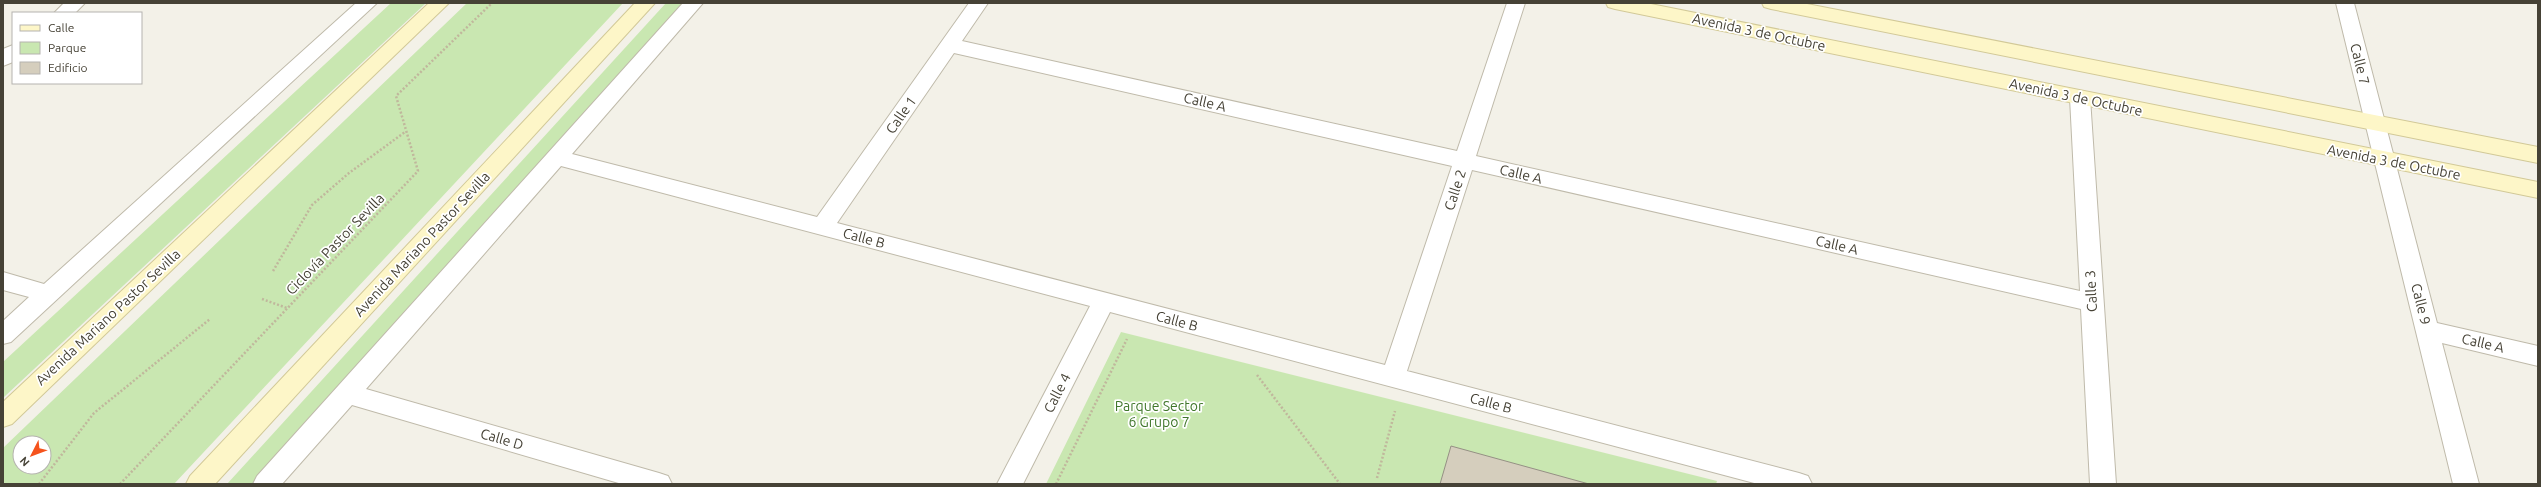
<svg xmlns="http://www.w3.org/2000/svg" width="2541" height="487" viewBox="0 0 2541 487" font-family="Ubuntu,sans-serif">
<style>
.green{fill:#c9e7b1;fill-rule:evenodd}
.building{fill:#d5cebd;stroke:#959084}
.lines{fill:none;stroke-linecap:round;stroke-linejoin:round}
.street-casing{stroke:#bfbaaa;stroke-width:2}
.secondary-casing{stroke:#d2c998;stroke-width:2}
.path{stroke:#c0b79c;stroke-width:2.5;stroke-dasharray:2 2;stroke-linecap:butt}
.street{fill:#fff;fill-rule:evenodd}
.secondary{fill:#fdf6c8;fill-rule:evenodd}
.labels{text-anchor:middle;stroke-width:3.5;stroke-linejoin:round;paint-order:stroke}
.street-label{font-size:14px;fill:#464236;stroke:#fff}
.park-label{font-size:14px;fill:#40772b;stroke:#fff}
</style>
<rect width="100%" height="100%" fill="#f3f1e8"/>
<path class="green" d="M391,3h35l-423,395v-36z
M467,3h156l-449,481h-171v-36zM20,443h24v24h-24z
M666,3h22l-429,481h-32z
M1121,332l596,149 -1,3h-670z"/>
<path class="building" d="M1451,446l138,38h-149z"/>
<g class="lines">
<g class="street-casing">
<path id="street" d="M64,3h21l-10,10h-21z
M356,3h21l-366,339 -8,2v-23l26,-24 -26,-7v-18l41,12z
M683,3h20l-131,151 245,63 152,-214h19l-26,38 495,110 50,-148h18l-49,153 604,135 -10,-193 3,-5 7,-2 7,2 3,5 26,386h-26l-9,-175 -609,-139 -65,201 392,102 9,3 4,8h-54l-648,-172 -87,172h-26l93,-178 -529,-140 -195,223 293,84 9,3 4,8h-50l-270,-79 -70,79h-29l4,-8zM954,53l498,113 -67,199 -548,-142z
M2336,3h18l83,320 101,23v20l-96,-23 37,141h-26z
M13,45v17l-10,4v-17z"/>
</g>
<g class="secondary-casing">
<path id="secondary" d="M429,3h20l-437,421 -9,3v-25z
M635,3h20l-440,481h-29l4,-8z
M1606,3h40l892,179v16l-923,-189 -7,-2z
M1762,3h40l736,144v16l-767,-154 -7,-2z"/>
</g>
<path class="path" d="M273,271l39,-66 37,-32 56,-41
M262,299l25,9
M1257,375l83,109
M1377,478l18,-67
M39,484l55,-71 116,-94
M120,484l298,-313 -22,-75 96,-93
M1056,484l71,-145"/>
<use href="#street" class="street"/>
<use href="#secondary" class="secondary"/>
</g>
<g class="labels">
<g class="street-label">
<text transform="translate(1759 32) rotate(12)" y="5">Avenida 3 de Octubre</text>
<text transform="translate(2360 64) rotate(76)" y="5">Calle 7</text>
<text transform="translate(2076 97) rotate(12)" y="5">Avenida 3 de Octubre</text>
<text transform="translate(1205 102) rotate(13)" y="5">Calle A</text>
<text transform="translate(901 115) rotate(-55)" y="5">Calle 1</text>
<text transform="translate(2394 162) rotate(11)" y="5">Avenida 3 de Octubre</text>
<text transform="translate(1521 174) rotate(13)" y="5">Calle A</text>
<text transform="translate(1455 190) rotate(-72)" y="5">Calle 2</text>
<text transform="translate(864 238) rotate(15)" y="5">Calle B</text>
<text transform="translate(335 244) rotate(-46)" y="5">Ciclovía Pastor Sevilla</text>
<text transform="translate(422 244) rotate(-47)" y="5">Avenida Mariano Pastor Sevilla</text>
<text transform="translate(1837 245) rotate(13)" y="5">Calle A</text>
<text transform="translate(2091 291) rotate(-93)" y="5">Calle 3</text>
<text transform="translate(2421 304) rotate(76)" y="5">Calle 9</text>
<text transform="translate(108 317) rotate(-43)" y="5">Avenida Mariano Pastor Sevilla</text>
<text transform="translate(1177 321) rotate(15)" y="5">Calle B</text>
<text transform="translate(2483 343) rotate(13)" y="5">Calle A</text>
<text transform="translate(1057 393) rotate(-63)" y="5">Calle 4</text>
<text transform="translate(1491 403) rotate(15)" y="5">Calle B</text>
<text transform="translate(502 439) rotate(16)" y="5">Calle D</text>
</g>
<g class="park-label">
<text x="1159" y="411">Parque Sector<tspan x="1159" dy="16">6 Grupo 7</tspan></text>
</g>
</g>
<rect width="2541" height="487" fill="none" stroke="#464236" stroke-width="8"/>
<rect x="12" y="12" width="130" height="72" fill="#ffffff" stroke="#b5b3af"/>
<rect x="20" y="25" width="20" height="6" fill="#fdf6c8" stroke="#b5b3af"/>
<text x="48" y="32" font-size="12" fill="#464236">Calle</text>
<rect x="20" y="42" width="20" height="12" fill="#c9e7b1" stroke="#b5b3af"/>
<text x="48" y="52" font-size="12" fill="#464236">Parque</text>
<rect x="20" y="62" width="20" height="12" fill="#d5cebd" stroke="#b5b3af"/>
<text x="48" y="72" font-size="12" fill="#464236">Edificio</text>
<g transform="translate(32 455) rotate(228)"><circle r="19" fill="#ffffff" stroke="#b5b3af"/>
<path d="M0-3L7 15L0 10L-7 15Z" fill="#f5531d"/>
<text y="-6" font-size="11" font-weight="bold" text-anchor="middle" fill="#464236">N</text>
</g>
</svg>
